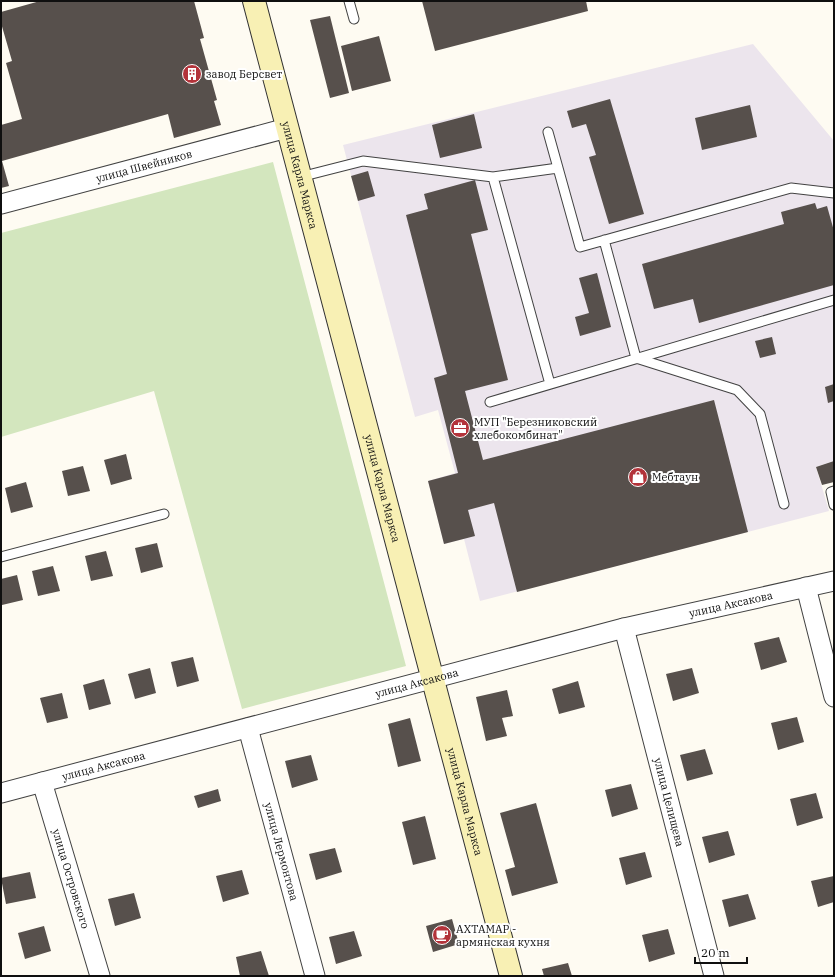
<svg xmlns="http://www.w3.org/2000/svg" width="835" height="977" viewBox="0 0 835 977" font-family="'IBM Plex Serif',serif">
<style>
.industrial{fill:#ece5ed}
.green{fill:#d3e6be}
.building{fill:#57504c}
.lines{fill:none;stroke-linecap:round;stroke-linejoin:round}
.lane-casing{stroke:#424242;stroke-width:11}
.street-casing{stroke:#424242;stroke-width:21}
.secondary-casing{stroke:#313131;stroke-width:24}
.lane{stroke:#fff;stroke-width:9}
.street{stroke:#fff;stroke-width:19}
.secondary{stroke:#f8f0b4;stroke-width:22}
.labels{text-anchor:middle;stroke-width:4;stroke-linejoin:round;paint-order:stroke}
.poi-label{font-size:11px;fill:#0f0f0f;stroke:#fff;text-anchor:start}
.street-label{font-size:11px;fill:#0f0f0f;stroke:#fff}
</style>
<rect width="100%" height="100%" fill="#fefbf2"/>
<path class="industrial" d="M753,44l81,97v320l-18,6 13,44 -349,90 -16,-62 -20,5 -16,-63 27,-8 -17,-63 -23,7 -72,-272z"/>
<path class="green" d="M273,162l133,504 -164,43 -88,-318 -153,46v-204z"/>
<path class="building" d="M40,1h154l10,37 -4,1 17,61 -3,1 7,24 -47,13 -6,-24 -166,47 7,25 -8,2v-63l21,-6 -16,-56 6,-2 -11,-38v-11z
M422,1h164l2,10 -153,40z
M330,16l19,77 -19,5 -20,-78z
M379,36l12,45 -39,10 -11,-45z
M610,99l34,115 -35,10 -20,-67 7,-2 -10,-31 -14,4 -5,-17z
M750,105l7,32 -55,13 -7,-32z
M474,114l8,34 -42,10 -8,-33z
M368,171l7,25 -17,5 -7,-25z
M475,180l13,50 -17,4 37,146 -43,11 18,69 231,-60 34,132 -231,60 -23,-89 -26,7 7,26 -31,8 -16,-63 30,-8 -24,-95 13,-4 -41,-159 22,-6 -4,-15z
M815,203l2,6 10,-3 7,25v54l-135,38 -6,-24 -39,10 -12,-45 142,-40 -3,-12z
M597,273l14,54 -31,9 -5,-19 14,-4 -10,-35z
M772,337l4,17 -16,4 -5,-17z
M834,384v17l-6,2 -3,-16z
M126,454l6,25 -21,6 -7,-25z
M834,461v21l-12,3 -6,-18z
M83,466l7,25 -22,5 -6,-25z
M26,482l7,25 -22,6 -6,-25z
M157,543l6,24 -22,6 -6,-25z
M106,551l7,25 -22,5 -6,-25z
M53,566l7,25 -22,5 -6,-25z
M17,575l6,25 -21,5 -1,-26z
M779,637l8,25 -26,8 -7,-27z
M193,657l6,24 -22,6 -6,-25z
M150,668l6,25 -21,6 -7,-25z
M692,668l7,25 -26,8 -7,-27z
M104,679l7,25 -22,6 -6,-25z
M578,681l7,26 -26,7 -7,-25z
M507,690l6,26 -11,2 5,18 -21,5 -10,-44z
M62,693l6,25 -21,5 -7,-25z
M797,717l7,25 -26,8 -7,-27z
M410,718l11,43 -23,6 -10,-43z
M705,749l8,25 -26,7 -7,-26z
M311,755l7,25 -26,8 -7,-27z
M631,784l7,25 -26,8 -7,-27z
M218,789l3,12 -23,7 -4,-12z
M816,793l7,25 -26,8 -7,-27z
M536,803l22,80 -46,13 -7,-26 10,-3 -15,-54z
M425,816l11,43 -23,6 -11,-43z
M728,831l7,24 -26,8 -7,-26z
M335,848l7,24 -26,8 -7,-26z
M645,852l7,25 -26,8 -7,-27z
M242,870l7,24 -26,8 -7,-26z
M30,872l6,26 -30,6 -5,-26z
M834,876v26l-16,5 -7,-26z
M134,893l7,25 -26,8 -7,-27z
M748,894l8,25 -27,8 -7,-27z
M452,919l7,25 -26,8 -7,-26z
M44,926l7,25 -26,8 -7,-26z
M668,929l7,25 -26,8 -7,-27z
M354,931l8,25 -26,8 -7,-27z
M261,951l8,25h-29l-4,-19z
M568,963l4,13h-28l-2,-7z"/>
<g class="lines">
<g class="lane-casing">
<path id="lane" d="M349,1l5,18
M548,132l32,115 211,-59 43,5
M300,177l63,-16 130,16 57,207
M493,177l65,-9
M604,240l32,118 101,32 23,24 24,90
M490,402l344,-102
M834,491l-3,1 3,13
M1,557l163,-43"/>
</g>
<g class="street-casing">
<g id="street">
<path id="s1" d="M1,204l286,-76"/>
<path d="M806,587l28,110"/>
<path id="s2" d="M624,628l90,348"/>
<path id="s3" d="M248,728l67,248"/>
<path id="s4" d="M42,782l58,194"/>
<path id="s5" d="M1,793l623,-165 210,-47"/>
</g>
</g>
<g class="secondary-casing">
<g id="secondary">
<path id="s6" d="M254,1l257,975"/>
</g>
</g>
<use href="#lane" class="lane"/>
<use href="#street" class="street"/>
<use href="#secondary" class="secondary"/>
</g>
<defs>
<g id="building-disc" transform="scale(1)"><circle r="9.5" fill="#b3333a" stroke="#fff"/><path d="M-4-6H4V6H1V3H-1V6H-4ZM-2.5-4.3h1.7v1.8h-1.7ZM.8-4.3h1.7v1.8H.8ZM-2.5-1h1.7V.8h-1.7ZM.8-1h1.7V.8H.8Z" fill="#fff"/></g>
<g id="office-disc" transform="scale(1)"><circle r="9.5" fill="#b3333a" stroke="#fff"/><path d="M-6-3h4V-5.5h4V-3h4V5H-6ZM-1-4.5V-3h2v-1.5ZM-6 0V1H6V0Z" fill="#fff"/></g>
<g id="shop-disc" transform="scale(1)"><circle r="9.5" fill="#b3333a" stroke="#fff"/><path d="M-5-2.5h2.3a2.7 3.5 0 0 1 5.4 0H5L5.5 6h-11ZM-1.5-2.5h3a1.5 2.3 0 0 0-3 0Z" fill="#fff"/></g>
<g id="cafe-disc" transform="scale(1)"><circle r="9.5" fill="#b3333a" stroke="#fff"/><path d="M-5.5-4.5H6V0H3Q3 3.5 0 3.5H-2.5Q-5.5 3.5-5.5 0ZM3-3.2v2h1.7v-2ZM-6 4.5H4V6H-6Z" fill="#fff"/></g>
</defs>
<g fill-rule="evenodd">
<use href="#building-disc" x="192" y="74"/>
<use href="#office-disc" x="460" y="428"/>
<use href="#shop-disc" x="638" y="477"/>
<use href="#cafe-disc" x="442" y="935"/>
</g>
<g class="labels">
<g class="poi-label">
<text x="206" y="78">завод Берсвет</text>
<text x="474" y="426">МУП "Березниковский<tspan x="474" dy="13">хлебокомбинат"</tspan></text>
<text x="652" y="481">Мебтаун</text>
<text x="456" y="933">АХТАМАР -<tspan x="456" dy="13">армянская кухня</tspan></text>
</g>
<g class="street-label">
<text dy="4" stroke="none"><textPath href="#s1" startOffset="148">улица Швейников</textPath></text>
<text dy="4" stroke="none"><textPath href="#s6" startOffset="180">улица Карла Маркса</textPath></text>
<text dy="4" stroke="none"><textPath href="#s6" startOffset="504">улица Карла Маркса</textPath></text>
<text dy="4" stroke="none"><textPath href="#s5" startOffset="754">улица Аксакова</textPath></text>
<text dy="4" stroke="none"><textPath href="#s5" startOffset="430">улица Аксакова</textPath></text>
<text dy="4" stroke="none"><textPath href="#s5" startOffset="106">улица Аксакова</textPath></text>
<text dy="4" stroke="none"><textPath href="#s6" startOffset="828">улица Карла Маркса</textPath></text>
<text dy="4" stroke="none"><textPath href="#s2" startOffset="180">улица Целищева</textPath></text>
<text dy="4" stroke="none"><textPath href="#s3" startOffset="128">улица Лермонтова</textPath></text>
<text dy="4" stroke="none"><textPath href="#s4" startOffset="101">улица Островского</textPath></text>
</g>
</g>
<rect width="835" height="977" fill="none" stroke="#0f0f0f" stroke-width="4"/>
<path d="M695 957v6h52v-6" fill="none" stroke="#0f0f0f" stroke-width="2"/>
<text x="701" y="957" font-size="12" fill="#0f0f0f" stroke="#ffffff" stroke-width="3" paint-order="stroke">20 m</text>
</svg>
